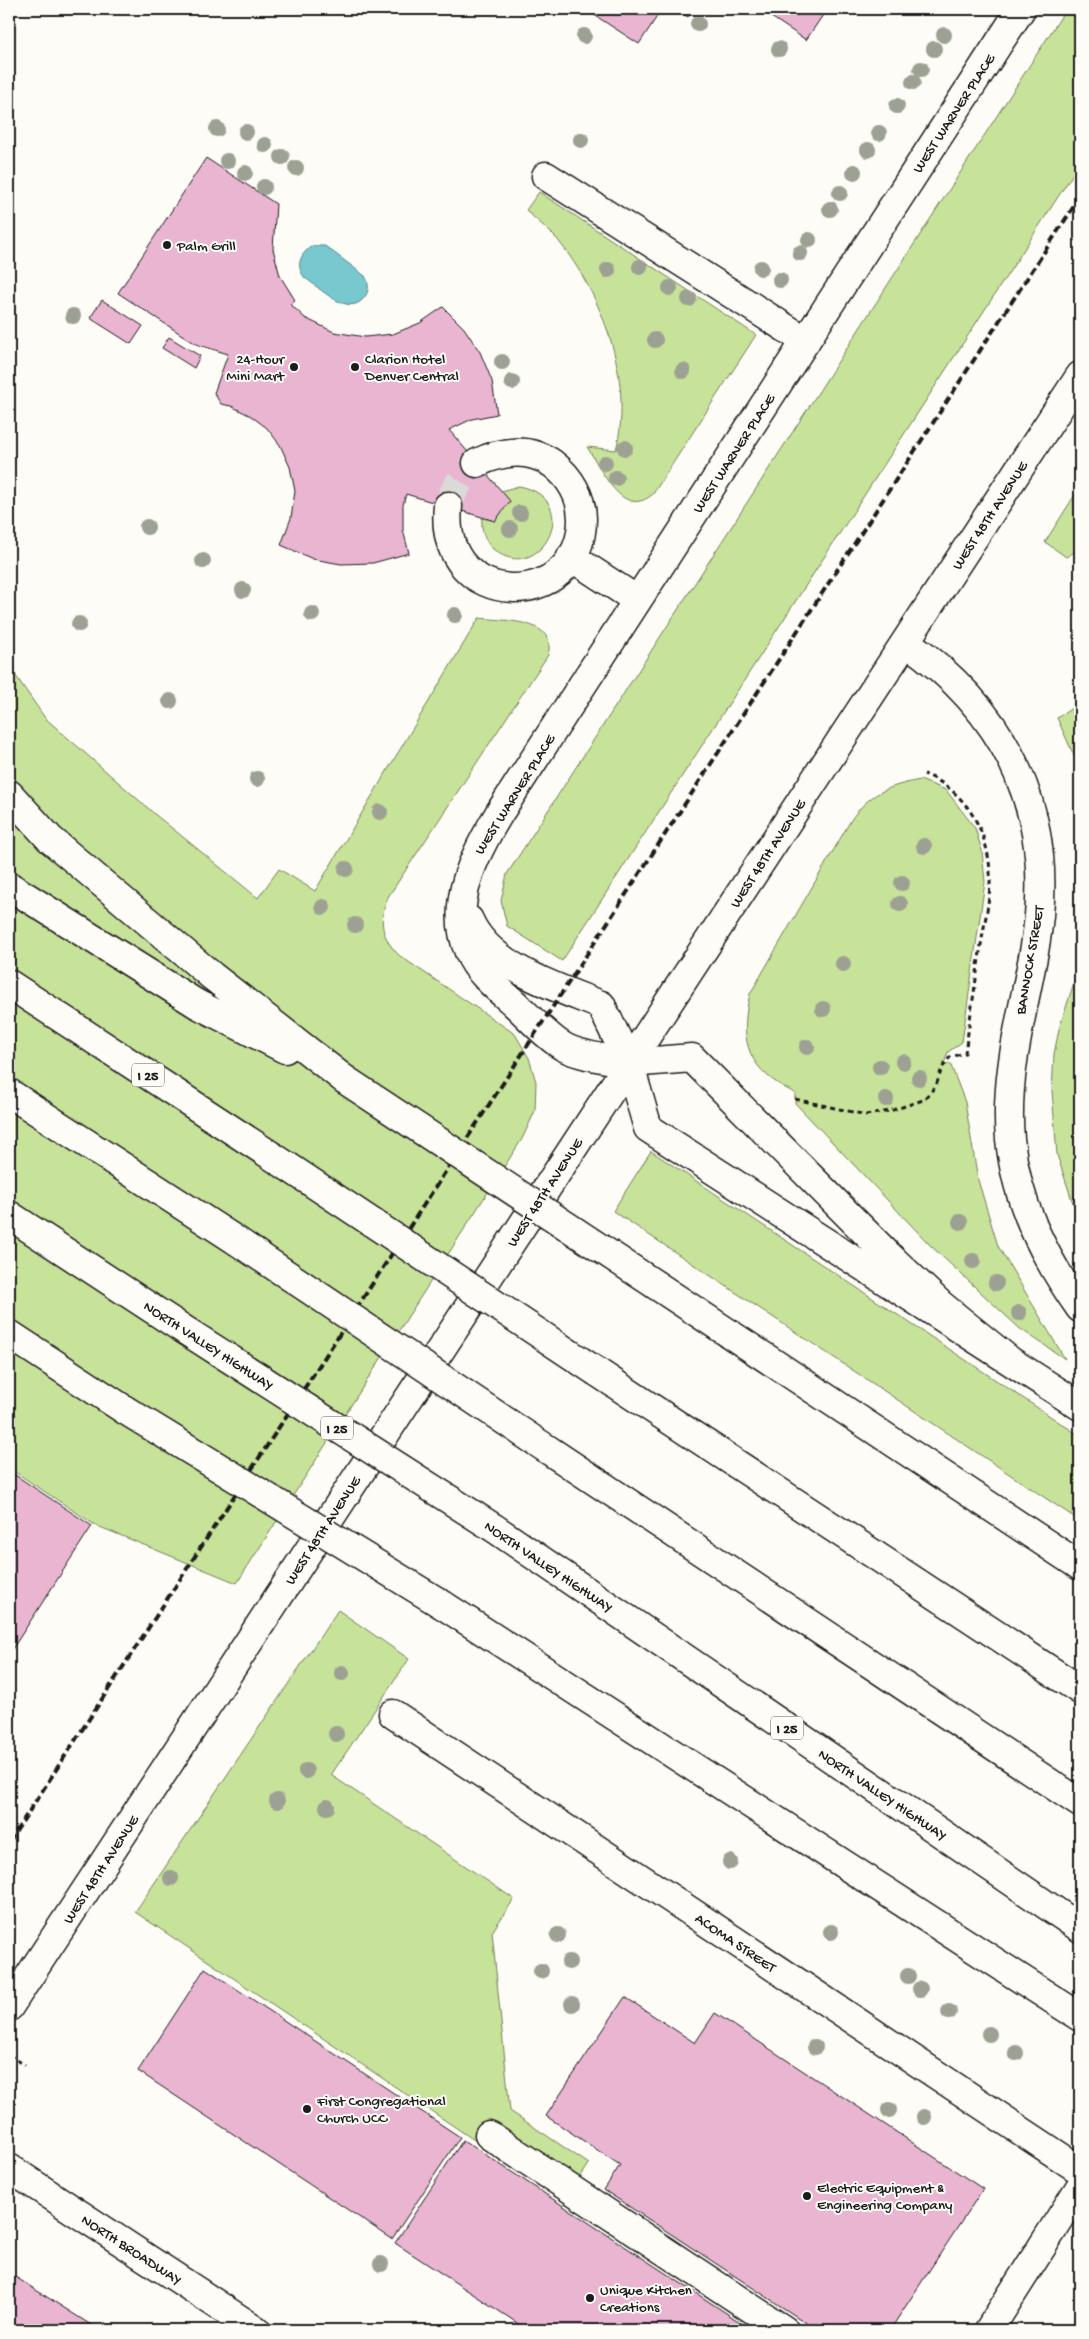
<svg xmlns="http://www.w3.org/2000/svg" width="1089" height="2339" viewBox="0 0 1089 2339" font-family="'Gochi Hand',sans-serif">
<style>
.green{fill:#c7e299;stroke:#727f5a}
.water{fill:#77c9cf;stroke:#538487}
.building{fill:#e9b5d1;stroke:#1c1c1c}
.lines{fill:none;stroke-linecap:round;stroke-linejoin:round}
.minor-tunnel{stroke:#dbdad6;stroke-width:28;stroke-dasharray:28 14;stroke-linecap:butt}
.minor-casing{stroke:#1c1c1c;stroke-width:31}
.highway-casing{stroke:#1c1c1c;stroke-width:31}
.path{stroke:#1c1c1c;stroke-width:3;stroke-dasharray:5 4;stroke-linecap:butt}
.minor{stroke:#fdfcf7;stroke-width:28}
.highway{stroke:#fdfcf7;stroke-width:28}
.rail{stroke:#1c1c1c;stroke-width:4;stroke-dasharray:8 4;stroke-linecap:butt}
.highway-bridge-casing{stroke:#1c1c1c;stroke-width:31;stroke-linecap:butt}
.highway-bridge{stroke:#fdfcf7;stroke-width:28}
.tree{fill:#9da193}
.poi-dot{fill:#1c1c1c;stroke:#fdfcf7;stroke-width:2}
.labels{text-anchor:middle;stroke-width:4;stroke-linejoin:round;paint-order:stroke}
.shield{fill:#fdfcf7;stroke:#605f5e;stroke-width:1}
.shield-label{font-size:14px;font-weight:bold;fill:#1c1c1c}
.street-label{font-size:15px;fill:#1c1c1c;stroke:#fdfcf7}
.poi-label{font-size:15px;fill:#1c1c1c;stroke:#fdfcf7;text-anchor:start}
</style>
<rect width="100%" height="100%" fill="#fdfcf7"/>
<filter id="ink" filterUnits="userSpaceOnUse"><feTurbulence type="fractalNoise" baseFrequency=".02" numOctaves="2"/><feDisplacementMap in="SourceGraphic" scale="10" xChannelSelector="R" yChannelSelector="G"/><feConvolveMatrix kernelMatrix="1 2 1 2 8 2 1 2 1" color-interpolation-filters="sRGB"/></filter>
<g filter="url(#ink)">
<path class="green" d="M1066,9h14v154l-518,798 -55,-35 -6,-25 6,-27z
M539,192l217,143 -103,159c-31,27 -52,-26 -66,-47l29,3c18,-72 -14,-155 -59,-211 -9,-10 -21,-19 -31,-29z
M519,486c68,13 20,102 -26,63 -9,-8 -12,-20 -11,-31l13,3 14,-20 -8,-10z
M1080,487v62l-14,8 -21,-15z
M479,618c23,3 79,0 69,37l-160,242c-10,24 -7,41 12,59l115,78 14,24 7,24 -1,29 -13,28 -285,444 -142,-58 -86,-57v-802l36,52 112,98 101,82 21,-29 36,22z
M1078,704h2v65l-23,-51z
M920,780l26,10 29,38 7,23 3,31 -23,160 -14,10 -5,15 7,-4 15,39 13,78 20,66 67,113 -46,-31 -88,-82 -136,-143v-10c-46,-22 -57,-50 -45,-99l101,-174c18,-27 38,-34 69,-40z
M1080,964v260l-23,-69 -5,-64 2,-37 5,-25z
M651,1151l429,285v85l-467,-310z
M338,1610l71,49 -78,116 183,124 -22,33 18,179 79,53 -24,37 -430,-289z"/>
<path class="water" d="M312,246h13l40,30c4,7 5,15 -1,22 -16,20 -45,-11 -59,-20 -10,-12 -5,-24 7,-32z"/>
<path class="building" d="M585,9h77l-23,35z
M675,9h18l-5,8z
M759,9h68l-21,31z
M206,158l70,46 -3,45 7,27 15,24 -5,4 15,14 29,14 31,5 28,-3 27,-11 23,-16 21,21 16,24 12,29 5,33 -25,5 -23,11 61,71 -15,20 -89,-27 -3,11v25l6,23 -36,10 -32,1 -28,-5 -32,-14 10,-27 4,-27 -5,-24 -10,-22 -13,-17 -16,-12 -20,-10 -10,-2 -7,-11 14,-39 -32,-10 -78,-51z
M102,300l41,26 -12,18 -41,-26z
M169,337l31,19 -6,12 -32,-20z
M9,1471l83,55 -83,128z
M205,1968l255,169 -68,102 -254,-168z
M625,1997l70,46 20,-30 268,176 -93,141h-73l-213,-140 16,-25 -74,-49z
M463,2140l289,190h-224l-133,-87z
M9,2273l90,57h-90z"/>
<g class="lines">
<path class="minor-tunnel" d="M448,506c6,-18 14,-30 29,-43"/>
<g class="minor-casing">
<path id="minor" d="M546,176l260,165
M448,506c-11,107 134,107 134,13 0,-22 -12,-42 -29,-55 -24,-17 -52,-13 -76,-1
M571,557l66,43
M906,642c105,73 151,176 129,304 -11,64 -31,127 -25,193 6,63 34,118 70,169
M469,920c20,47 87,67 132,85l28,58
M629,1063c-19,-4 -47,-7 -63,-15 -15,-7 -39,-33 -52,-45 -16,-14 -37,-31 -45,-51 -21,-48 6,-99 31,-140l521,-803
M393,1714l687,456
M9,2007l1071,-1631
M489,2135l295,195
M9,2168l247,162
M989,2330l91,-143"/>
</g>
<g class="highway-casing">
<path id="highway" d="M9,794l41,45 162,137 132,103
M9,886l188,118 88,45
M9,984l278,182
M9,1093l228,148
M9,1215l171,112
M656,1285l424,281
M9,1334l116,76
M1009,1360l-68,-55 -53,-50 -196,-197 -63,5 19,65c144,92 288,186 432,278
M597,1372l483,318
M547,1449l533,354
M494,1528l586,400
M443,1605l637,412"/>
</g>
<path class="path" d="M795,1099l71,16 24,-4 33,-11 13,-14 6,-18 8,-11 15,-4c5,-34 10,-67 15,-101 3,-23 9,-46 10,-68 2,-47 -22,-93 -66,-110
M9,2055l16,10"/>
<use href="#minor" class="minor"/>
<use href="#highway" class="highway"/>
<path class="rail" d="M9,1842l1071,-1645"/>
<g class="highway-bridge-casing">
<path id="highway-bridge" d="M344,1079l312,206
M287,1166l310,206
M237,1241l310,208
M180,1327l314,201
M125,1410l318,195"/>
</g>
<use href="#highway-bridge" class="highway-bridge"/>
</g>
<g class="tree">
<circle cx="698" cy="24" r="8"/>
<circle cx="944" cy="35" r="8"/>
<circle cx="584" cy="36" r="8"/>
<circle cx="779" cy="49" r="8"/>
<circle cx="934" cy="49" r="8"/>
<circle cx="921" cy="69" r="8"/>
<circle cx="913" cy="82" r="8"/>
<circle cx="897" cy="106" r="8"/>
<circle cx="217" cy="129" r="8"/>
<circle cx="246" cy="132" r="8"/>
<circle cx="879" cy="133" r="8"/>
<circle cx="581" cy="140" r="8"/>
<circle cx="265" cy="145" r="8"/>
<circle cx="868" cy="150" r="8"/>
<circle cx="282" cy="157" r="8"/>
<circle cx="227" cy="161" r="8"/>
<circle cx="296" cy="168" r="8"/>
<circle cx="854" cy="172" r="8"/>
<circle cx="245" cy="173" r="8"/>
<circle cx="264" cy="187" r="8"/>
<circle cx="840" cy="193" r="8"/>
<circle cx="830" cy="209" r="8"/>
<circle cx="809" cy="240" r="8"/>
<circle cx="800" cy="253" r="8"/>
<circle cx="640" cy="267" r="8"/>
<circle cx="761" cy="268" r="8"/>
<circle cx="608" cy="270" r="8"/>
<circle cx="780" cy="280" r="8"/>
<circle cx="670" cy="288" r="8"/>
<circle cx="689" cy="299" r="8"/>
<circle cx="73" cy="316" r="8"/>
<circle cx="655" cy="340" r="8"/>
<circle cx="502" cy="362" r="8"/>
<circle cx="683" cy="371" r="8"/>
<circle cx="512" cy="382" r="8"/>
<circle cx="625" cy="448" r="8"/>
<circle cx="605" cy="463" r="8"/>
<circle cx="616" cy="478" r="8"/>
<circle cx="520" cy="513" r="8"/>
<circle cx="147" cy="527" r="8"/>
<circle cx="510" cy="529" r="8"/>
<circle cx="203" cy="561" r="8"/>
<circle cx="243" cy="590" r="8"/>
<circle cx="312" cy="614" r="8"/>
<circle cx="455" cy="615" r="8"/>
<circle cx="79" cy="624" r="8"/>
<circle cx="170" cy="701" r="8"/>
<circle cx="257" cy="779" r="8"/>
<circle cx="380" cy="812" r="8"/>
<circle cx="924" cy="846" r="8"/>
<circle cx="346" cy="869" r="8"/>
<circle cx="902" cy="883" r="8"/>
<circle cx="900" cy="904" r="8"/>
<circle cx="323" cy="907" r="8"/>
<circle cx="355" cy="925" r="8"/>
<circle cx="843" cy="964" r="8"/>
<circle cx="823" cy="1009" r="8"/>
<circle cx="807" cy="1047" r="8"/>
<circle cx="903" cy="1062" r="8"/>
<circle cx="880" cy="1067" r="8"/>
<circle cx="919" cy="1078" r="8"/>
<circle cx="886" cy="1099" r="8"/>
<circle cx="960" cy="1222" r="8"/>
<circle cx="973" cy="1261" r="8"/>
<circle cx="996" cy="1283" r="8"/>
<circle cx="1019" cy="1313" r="8"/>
<circle cx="342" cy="1673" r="8"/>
<circle cx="336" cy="1734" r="8"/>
<circle cx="306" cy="1771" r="8"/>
<circle cx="277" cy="1801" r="8"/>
<circle cx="327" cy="1807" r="8"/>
<circle cx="730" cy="1862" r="8"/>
<circle cx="171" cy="1878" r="8"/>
<circle cx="831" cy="1932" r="8"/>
<circle cx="558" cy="1935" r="8"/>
<circle cx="569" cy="1962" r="8"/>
<circle cx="541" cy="1971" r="8"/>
<circle cx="908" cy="1976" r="8"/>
<circle cx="920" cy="1989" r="8"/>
<circle cx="572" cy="2004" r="8"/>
<circle cx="949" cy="2012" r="8"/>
<circle cx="989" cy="2034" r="8"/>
<circle cx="815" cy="2047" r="8"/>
<circle cx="1016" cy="2053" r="8"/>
<circle cx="889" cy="2110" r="8"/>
<circle cx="924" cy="2117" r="8"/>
<circle cx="381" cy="2264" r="8"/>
</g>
</g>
<g class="poi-dot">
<circle cx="167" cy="245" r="5"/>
<circle cx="294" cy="367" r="5"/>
<circle cx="355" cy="367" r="5"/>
<circle cx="307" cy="2109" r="5"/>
<circle cx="807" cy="2196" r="5"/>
<circle cx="590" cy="2298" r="5"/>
</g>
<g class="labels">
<g class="shield">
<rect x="132" y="1063.5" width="32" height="23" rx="4"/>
<rect x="321" y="1416.5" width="32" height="23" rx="4"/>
<rect x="771" y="1716.5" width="32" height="23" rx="4"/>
</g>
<g class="shield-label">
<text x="148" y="1080">I 25</text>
<text x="337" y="1433">I 25</text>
<text x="787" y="1733">I 25</text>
</g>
<g class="street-label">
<text transform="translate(953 113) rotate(-57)" y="5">WEST WARNER PLACE</text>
<text transform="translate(733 453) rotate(-57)" y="5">WEST WARNER PLACE</text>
<text transform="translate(989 515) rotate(-57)" y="5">WEST 48TH AVENUE</text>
<text transform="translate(514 794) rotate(-58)" y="5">WEST WARNER PLACE</text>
<text transform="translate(767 853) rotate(-57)" y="5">WEST 48TH AVENUE</text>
<text transform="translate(1029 960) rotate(-80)" y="5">BANNOCK STREET</text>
<text transform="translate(544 1192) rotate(-57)" y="5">WEST 48TH AVENUE</text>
<text transform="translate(209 1345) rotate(33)" y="5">NORTH VALLEY HIGHWAY</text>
<text transform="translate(322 1530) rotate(-57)" y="5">WEST 48TH AVENUE</text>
<text transform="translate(549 1566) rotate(34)" y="5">NORTH VALLEY HIGHWAY</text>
<text transform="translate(883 1794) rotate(34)" y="5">NORTH VALLEY HIGHWAY</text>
<text transform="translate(100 1869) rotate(-57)" y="5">WEST 48TH AVENUE</text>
<text transform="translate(736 1942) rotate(34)" y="5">ACOMA STREET</text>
<text transform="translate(132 2249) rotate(33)" y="5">NORTH BROADWAY</text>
</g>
<g class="poi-label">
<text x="177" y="250">Palm Grill</text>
<text x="284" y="363" text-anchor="end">24-Hour<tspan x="284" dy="17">Mini Mart</tspan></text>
<text x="365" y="363">Clarion Hotel<tspan x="365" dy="17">Denver Central</tspan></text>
<text x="317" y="2105">First Congregational<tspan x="317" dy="17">Church UCC</tspan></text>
<text x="817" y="2192">Electric Equipment &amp;<tspan x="817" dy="17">Engineering Company</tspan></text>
<text x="600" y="2294">Unique Kitchen<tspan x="600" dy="17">Creations</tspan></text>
</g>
</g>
<rect width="1089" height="2339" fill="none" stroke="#fdfcf7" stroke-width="30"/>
<rect x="15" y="15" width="1059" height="2309" fill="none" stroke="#1c1c1c" stroke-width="2" filter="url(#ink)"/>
</svg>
